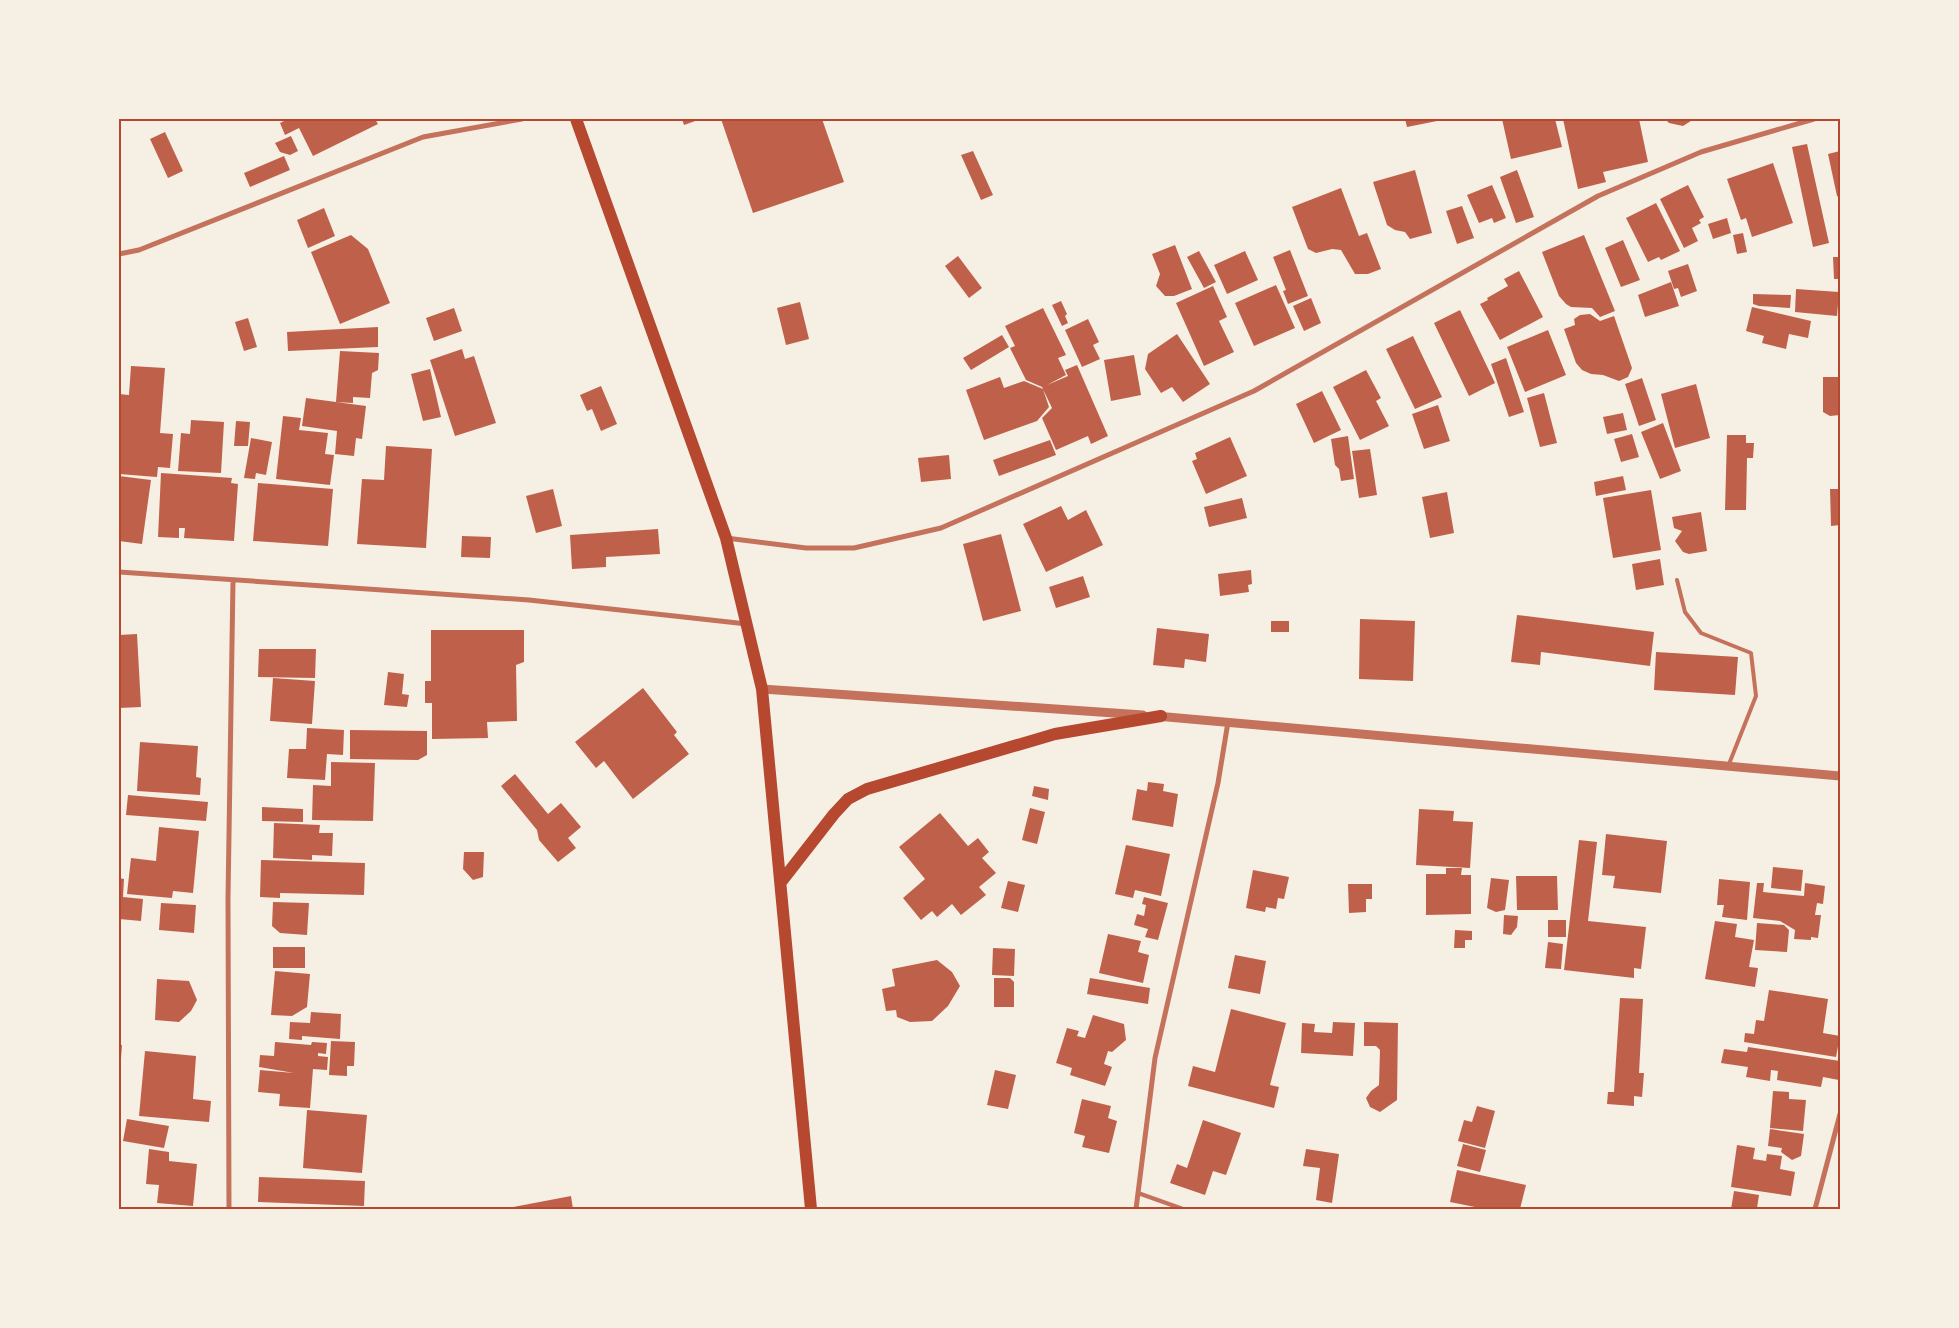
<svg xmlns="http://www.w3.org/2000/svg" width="1959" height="1328" viewBox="0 0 1959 1328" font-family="'Fira Sans',sans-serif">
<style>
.building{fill:#bf614a}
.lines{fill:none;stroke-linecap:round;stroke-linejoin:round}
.service{stroke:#c5725c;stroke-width:4}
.minor{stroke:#c5725c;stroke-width:5}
.tertiary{stroke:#c5725c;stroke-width:9}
.primary{stroke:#b5482f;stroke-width:12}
.neatline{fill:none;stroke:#b5482f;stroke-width:2}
</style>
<rect width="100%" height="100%" fill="#f6efe4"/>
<path class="building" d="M283,119h92l3,5 -65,32 -14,-28 -14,7 -5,-12 4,-2z
M682,119h19l-17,6z
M721,119h101l22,63 -91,31z
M1405,119h32v2l-30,6z
M1502,119h53l7,28 -51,12z
M1563,119h76l9,43 -45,10 3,10 -28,7z
M1665,119h29l-11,7 -14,-3z
M165,132l18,39 -15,7 -18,-39z
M291,136l7,15 -8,4 -10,-3 -5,-9z
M1807,144l22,99 -16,4 -21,-100z
M973,151l20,44 -12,5 -20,-45z
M1840,151v47l-3,-2 -9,-42z
M284,156l6,14 -40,17 -6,-14z
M1773,163l20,60 -41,14 -6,-19 -5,2 -14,-41z
M1415,170l17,63 -22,6 -5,-7 -10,-2 -8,-5 -14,-43z
M1517,170l17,47 -18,6 -16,-46z
M1492,185l14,33 -12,5 -2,-5 -13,5 -12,-28z
M1688,185l16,32 -5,3 2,3 -9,5 6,13 -14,7 -24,-49z
M1341,188l18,48 8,-3 14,36 -13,5h-13l-14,-24 -9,-1 -16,4 -8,-4 -16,-42z
M1656,203l24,48 -19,9 -2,-3 -11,5 -22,-44z
M1462,206l12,32 -17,6 -11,-33z
M324,208l11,28 -27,12 -11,-28z
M1727,218l4,15 -18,6 -5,-15z
M1743,233l4,19 -10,2 -4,-19z
M351,235l17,14 22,54 -50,21 -29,-72z
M1584,235l31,76 -15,6 -8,-9 -21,-1 -5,-3 -7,-8 -17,-44z
M1623,240l17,40 -19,7 -16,-39z
M1175,245l17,44 -18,7h-9l-9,-10 4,-12 -8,-20z
M1290,250l18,46 -20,8 -5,-13 3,-1 -13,-33z
M1199,251l17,31 -12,6 -17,-31z
M1245,251l13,29 -31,14 -13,-29z
M958,256l24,32 -13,10 -24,-32z
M1833,257h7v22h-6z
M1688,264l9,27 -16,6 -3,-9 -4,1 -6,-18z
M1519,271l24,46 -43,23 -20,-36 8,-4 -1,-2 21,-12 -4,-7z
M1671,282l8,24 -34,11 -7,-22z
M1276,285l19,43 -41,18 -19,-43z
M1213,286l14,31 -8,4 15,31 -30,14 -28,-63z
M1796,289l43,3 -2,24 -42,-4z
M1753,294l38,1 -1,13 -31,-2 -6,-2z
M1311,298l10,25 -17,8 -11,-25z
M1061,301l6,13 -2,2 3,7 -6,3 -10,-21z
M800,302l9,37 -23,6 -9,-37z
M1752,307l59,14 -3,17 -19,-4 -3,15 -24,-6 2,-7 -18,-5z
M454,308l8,23 -28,10 -8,-23z
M1043,308l23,47 -8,3 8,17 -19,10 21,-9 -3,-6 12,-5 31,71 -17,8 -3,-8 -32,14 -14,-32 10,-10 -10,-21 -16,-7 -16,-32 5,-2 -10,-20z
M1460,310l35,73 -26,13 -35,-73z
M1590,314l10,7 14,-5 18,52 -4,9 -9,4 -16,-6 -12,-1 -9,-4 -6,-7 -12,-34 11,-4 -1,-6 6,-4z
M248,318l9,29 -13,4 -9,-29z
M1088,319l11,23 -6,3 7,14 -18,8 -17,-37z
M378,327v20l-90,4 -1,-19z
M1548,330l18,45 -41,17 -18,-45z
M1177,334l33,50 -27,18 -11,-15 -11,6 -16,-24 3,-15z
M1002,335l7,12 -38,23 -8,-12z
M1413,336l29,61 -27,12 -29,-60z
M462,349l3,10 9,-3 22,67 -41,13 -25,-76z
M340,351l39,2 -1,17 -6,3 -2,25 -17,-1v6l-17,-1z
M1134,355l7,40 -30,6 -7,-41z
M1506,358l18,54 -15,5 -18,-53z
M131,366l34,2 -5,65 13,1 -3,34 -12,-1 -1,10 -38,-3v-80l10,1z
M430,369l11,48 -18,4 -12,-47z
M1366,370l15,28 -5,3 13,25 -29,14 -27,-53z
M1000,377l4,11 20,-7 19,8 6,18 -12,14 -53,19 -18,-50z
M1823,377h17v38l-10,1 -7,-4z
M1642,378l14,42 -17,6 -14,-42z
M1696,384l14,54 -35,10 -14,-54z
M601,386l16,38 -16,7 -9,-22 -5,2 -7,-16z
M1322,391l19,39 -27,13 -18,-39z
M1544,393l13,50 -17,4 -13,-49z
M306,398l60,8 -4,33 -6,-1 -2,18 -19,-2 2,-23 -35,-5z
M1438,405l12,36 -26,8 -12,-35z
M1623,413l4,17 -20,4 -4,-17z
M283,416l18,2 -2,12 29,3 -3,21 9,1 -4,30 -54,-6z
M191,420l33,2 -3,51 -43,-2 3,-38 9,1z
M236,421l14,1 -2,24h-14z
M1663,423l18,48 -21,8 -19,-47z
M1632,434l7,23 -18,5 -7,-23z
M1727,435h19v8h8l-1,15h-6l-1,52h-21z
M1348,436l6,43 -13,2 -2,-12 -4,-4 -4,-26z
M1230,437l17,39 -41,18 -14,-33 5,-2 -2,-6z
M251,438l21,4 -6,33 -10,-2 -1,6 -11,-1z
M1050,440l6,15 -57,21 -6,-16z
M386,446l46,3 -6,99 -69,-4 5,-65 22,1z
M1370,449l7,46 -18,3 -7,-47z
M949,455l2,24 -30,3 -3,-24z
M161,473l71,5 -1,5 7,1 -4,57 -50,-3 1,-10h-6v10l-21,-1z
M119,476l32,4 -9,64 -23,-3z
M1623,476l3,14 -30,6 -2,-14z
M258,483l75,6 -5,57 -75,-5z
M553,489l9,37 -26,7 -10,-37z
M1830,489h10v36l-9,1z
M1651,490l10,60 -48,8 -10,-60z
M1447,492l7,41 -24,5 -8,-41z
M1242,498l5,20 -38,9 -5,-20z
M1061,506l7,14 18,-10 17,35 -57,27 -23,-48z
M1701,512l6,39 -18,3 -6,-2 -8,-11 7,-10 -8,-3 -2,-11z
M658,529l2,25 -54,3v10l-34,2 -2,-34z
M1001,534l20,77 -38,10 -20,-77z
M462,536l29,1 -1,21 -29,-1z
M1660,559l4,26 -28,5 -4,-26z
M1251,570l1,14 -4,1 1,7 -29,4 -2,-22z
M1083,576l7,21 -34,11 -7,-21z
M1517,615l137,17 -4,34 -109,-14 -1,13 -29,-3z
M1360,619l55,2 -2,60 -54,-2z
M1271,621h18v11h-18z
M1157,628l52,6 -3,28 -21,-3 -1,9 -31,-3z
M431,630h93v32l-8,3 1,56 -30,1 1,16 -56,1v-36h-7v-22h6z
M137,634l4,73 -22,1v-73z
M259,649h57l-1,29 -57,-1z
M1656,652l82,5 -3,38 -81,-5z
M388,672l16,2 -2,20 7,1 -2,12 -23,-2z
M273,678l42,3 -3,43 -42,-3z
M643,688l34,44 -3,3 15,19 -56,45 -29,-38 -8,7 -21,-26z
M307,728l37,2 -1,25 -16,-1 -2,26 -38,-2 2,-29h17z
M350,730l77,1v24l-9,5 -68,-1z
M140,742l58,4 -2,31 5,1 -1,17 -63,-4z
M331,762l44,1 -2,58 -61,-1 1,-35 18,1z
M515,774l33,40 13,-11 20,24 -13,11 8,10 -18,14 -19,-22 -2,-10 -36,-44z
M1148,782l16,2 -1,7 15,3 -5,33 -41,-7 5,-31 10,2z
M1034,786l15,3 -1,11 -16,-4z
M128,795l80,7 -2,19 -80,-6z
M262,807l41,2v13l-41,-1z
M1030,808l15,4 -8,32 -15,-4z
M1419,809l35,2 -1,10 20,1 -3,46 -54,-3z
M940,813l28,33 10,-8 11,14 -7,6 14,15 -17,14 7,8 -25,20 -9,-11 -15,13 -5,-6 -11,9 -18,-22 22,-19 -26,-32z
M274,823l46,2 -1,8h14l-1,23 -20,-1v5l-39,-2z
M159,827l40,4 -6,62 -20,-2 -1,7 -45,-4 4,-36 25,3z
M1606,834l61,7 -6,52 -48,-5 2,-12 -13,-1z
M1579,840l18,2 -9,79 58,6 -5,42 -7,-1v10l-70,-8z
M1126,845l44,9 -9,42 -26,-6 -2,8 -18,-4z
M464,852h20l-1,25 -10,3 -10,-11z
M261,860l104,3 -1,32 -84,-2v5l-20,-1z
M1773,867l30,3 -2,21 -30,-3z
M1446,868h16l-1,7h10v39l-45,1v-41h20z
M1253,870l36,7 -5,22 -6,-1 -2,11 -10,-2 -1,5 -19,-4z
M1516,876h41l1,34h-41z
M119,878l5,1 -1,18 20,2 -2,22 -22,-2z
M1491,878l18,2 -4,30 -9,2 -9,-4z
M1719,879l31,3 -3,38 -25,-3 2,-12h-7z
M1008,881l17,4 -7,27 -17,-4z
M1757,883h7l-1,9 41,4 1,-13 20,3 -2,18 -6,-1 -2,12h6l-3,23 -7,-1v3l-17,-1 1,-9 -15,-9 -27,-3z
M1348,884h24v15h-6v13l-17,1z
M1144,897l24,6 -10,37 -13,-3 3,-8 -14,-4 3,-11 7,2 2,-11 -4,-1z
M273,902l36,1 -2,32 -27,-2 -8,-7z
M161,903l35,2 -2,28 -35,-3z
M1504,915l14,1 -1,11 -6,8 -8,-1z
M1548,920h18v17h-18z
M1715,921l22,3 -2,13 19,3 -5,27 9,1 -3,19 -50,-8z
M1757,923l27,2 5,5 -2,22 -32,-2z
M1455,930l17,1v9h-7v8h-11z
M1108,934l33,7 -3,11 11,3 -6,28 -44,-10z
M1548,942l15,2 -2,25 -16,-1z
M273,947h32v21h-32z
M993,948l22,1 -1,27 -22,-1z
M1235,955l31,6 -6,33 -32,-6z
M937,960l15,12 8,14 -12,20 -16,15 -22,1 -13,-5 -1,-7 -10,1 -4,-22 13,-3 -3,-17z
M275,971l35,3 -3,33 -15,9 -21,-1z
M994,978h16l4,4v25h-20z
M1090,978l60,10 -2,16 -61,-10z
M157,979l32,2 8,19 -6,11 -12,11 -24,-2z
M1769,990l59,9 -5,34 17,3 -4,21 -92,-15 1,-9 9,1 2,-14 8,1z
M1620,998l23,1 -4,74h5l-2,24 -8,-1v10l-27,-2 1,-12h6z
M1231,1009l55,14 -16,62 9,2 -5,21 -86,-22 5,-20 22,6z
M311,1012l30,2 -1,25 -38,-3v4l-13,-1 1,-17 20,1z
M1093,1015l31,9 2,16 -14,12 -4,-1 -4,13 8,3 -7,19 -35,-11 2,-7 -16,-5 11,-35 12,3 -2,5 8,2z
M1333,1022l22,1 -2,33 -52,-3 1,-30 13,1 -1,8 18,1z
M1364,1022l34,1 -1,77 -17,12 -10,-5 -4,-9 5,-7 8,-6 1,-35 -4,-4h-12z
M331,1041l24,1 -1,24h-7v10l-18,-1z
M275,1042l36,3 1,-3 15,1 -1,11 -8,-1v3l10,1 -1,13 -14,-1 -3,39 -31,-2 1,-12 -22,-2 2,-22 34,3 -35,-6 1,-12 14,1z
M119,1045h3l-2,26h-1z
M1748,1047l92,14 -1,19 -16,-3 -2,10 -44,-7 1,-9 -7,-1 -1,11 -24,-4 2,-10 -27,-4 3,-14 23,3z
M145,1051l51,5 -3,43 18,2 -2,21 -70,-6z
M995,1070l21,5 -8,34 -21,-4z
M1773,1091l16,1v7l17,1 -3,31 -33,-3z
M1082,1099l29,7 -3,12 9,3 -8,32 -27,-6 3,-11 -11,-3z
M1477,1106l18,5 -10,37 -27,-7 6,-21 8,2z
M307,1110l60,5 -5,58 -59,-5z
M127,1119l42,7 -5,22 -41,-7z
M1203,1120l38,13 -15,42 -13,-4 -8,24 -35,-12 7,-19 10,4z
M1770,1129l34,5 -3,22 -9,4 -11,-8 1,-4 -14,-2z
M1463,1144l23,6 -6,22 -23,-6z
M1737,1145l18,3 -2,11 13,2 1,-7 15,2 -2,13 15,3 -4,24 -60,-9z
M149,1149l20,3v9l28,3 -4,42 -36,-3 2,-18 -13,-1z
M1306,1149l33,5 -7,49 -16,-3 4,-32 -17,-2z
M1457,1170l69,15 -6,24h-35l-35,-7z
M259,1177l106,4 -1,25 -106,-4z
M1734,1191l25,4 -2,13 -26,1z
M571,1196l2,13h-65v-1z"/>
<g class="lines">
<path class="service" d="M1677,580l8,32 16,21 50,20 5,43 -27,68
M1138,1193l45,16"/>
<path class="minor" d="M119,254l20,-4 284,-113 99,-18
M726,538l80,10h48l87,-20 313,-137 344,-195 103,-44 113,-33
M119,572l410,28 218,24
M229,1209l-1,-311 5,-318
M1136,1209l19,-151 63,-275 10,-61
M1815,1209l25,-95"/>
<path class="tertiary" d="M762,689l381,26
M1156,716l684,60"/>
<path class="primary" d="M576,119l150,419 36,151 49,520
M781,882l53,-68 14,-15 19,-10 188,-55 106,-18"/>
</g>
<rect width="1959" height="1328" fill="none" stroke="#f6efe4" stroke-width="240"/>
<rect x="120" y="120" width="1719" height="1088" class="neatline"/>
</svg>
